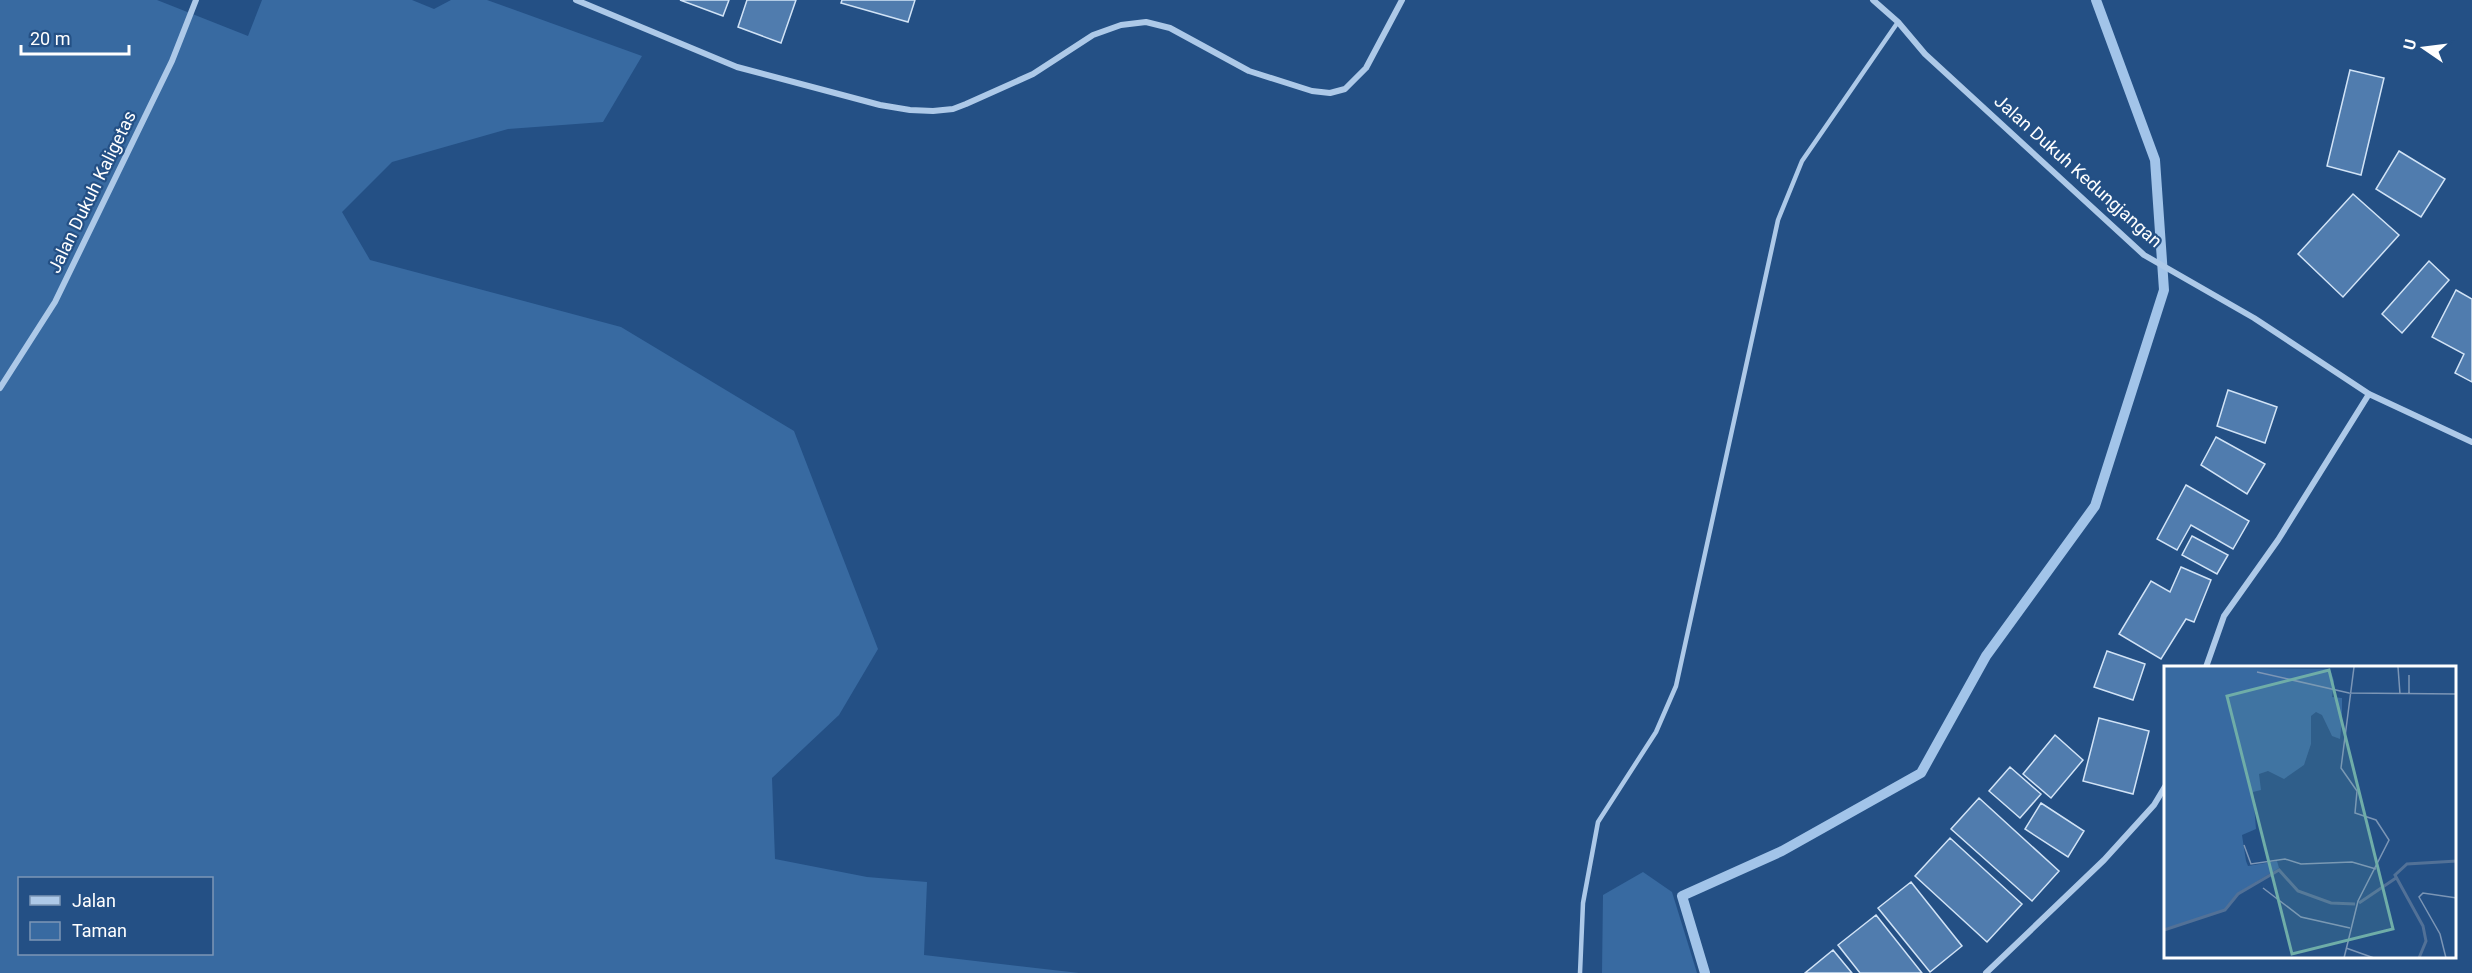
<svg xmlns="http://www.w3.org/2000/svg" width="2472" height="973" viewBox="0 0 2472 973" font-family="Roboto,sans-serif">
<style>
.green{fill:#386aa1;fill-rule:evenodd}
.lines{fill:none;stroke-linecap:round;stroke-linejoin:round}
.stream{stroke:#a2c4e9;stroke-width:10}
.building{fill:#507cae;stroke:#d1e3f6;stroke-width:1.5}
.service{stroke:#adc9e8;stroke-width:4.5}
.minor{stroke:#adc9e8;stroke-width:6}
.labels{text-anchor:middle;stroke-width:4.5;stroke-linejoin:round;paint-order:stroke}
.street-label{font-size:18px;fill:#fff;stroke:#245085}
.inset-river{fill:none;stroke:#527197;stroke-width:3}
.inset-road{fill:none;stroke:#7c96b6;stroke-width:1.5}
.view{fill:#6fada8;fill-opacity:0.15;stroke:#6fada8;stroke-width:3}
.inset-edge{fill:none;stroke:#fff;stroke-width:3}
</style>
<rect width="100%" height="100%" fill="#245085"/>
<path class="green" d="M0,0h157l91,36 14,-36h150l22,9 17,-9h36l155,56 -39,66 -95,7 -116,33 -50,50 28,48 251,67 173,104 84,218 -39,66 -67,63 3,81 92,18 60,5 -3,73 155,18h-1079zM20,878h192v76h-192z
M1643,872l29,20 25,81h-95l1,-78z"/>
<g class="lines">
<path class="stream" d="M1705,973l-23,-77 100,-45 139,-78 65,-117 109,-150 69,-216 -9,-130 -59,-160"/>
</g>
<path class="building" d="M680,0h49l-6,16z
M747,0h49l-15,43 -43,-16z
M842,0h73l-7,22 -67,-19z
M2350,70l34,8 -23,97 -34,-9z
M2399,151l46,28 -24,38 -45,-28z
M2353,194l46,41 -56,62 -45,-43z
M2429,261l20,19 -47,53 -20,-19z
M2456,290l16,9v83l-17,-9 9,-19 -32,-17z
M2228,390l49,17 -12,36 -48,-17z
M2216,437l49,27 -18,30 -46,-29z
M2186,485l63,36 -16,28 -42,-24 -14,25 -20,-11z
M2192,536l36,19 -11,19 -35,-19z
M2181,567l30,13 -17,42 -8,-3 -25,40 -42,-25 32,-53 19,11z
M2107,651l38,13 -12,36 -39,-13z
M2099,718l50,13 -16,63 -50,-13z
M2055,735l28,25 -32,38 -28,-24z
M2010,767l31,27 -21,24 -31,-27z
M1979,798l80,73 -27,30 -81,-72z
M2041,803l43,28 -16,26 -43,-28z
M1950,838l72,66 -35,38 -72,-66z
M1911,882l51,64 -32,26 -52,-64z
M1876,915l46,58h-62l-22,-28z
M1833,950l19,23h-47z"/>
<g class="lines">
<path class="service" d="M1580,973l3,-70 15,-81 58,-90 20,-46 102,-466 24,-59 96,-139"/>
<path class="minor" d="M576,0l161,67 143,38 30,5 23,1 20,-2 13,-5 67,-30 60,-39 28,-10 25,-3 24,6 79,43 63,20 18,2 15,-4 21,-21 36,-68
M1873,0l25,22 27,32 219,201 110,63 115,76 103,48
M0,388l55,-86 117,-241 24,-61
M2206,667l18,-51 54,-76 91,-146
M1986,973l118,-113 50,-55 12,-20"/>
</g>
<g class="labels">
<g class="street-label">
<text transform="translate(2078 171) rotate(42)" y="6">Jalan Dukuh Kedungjangan</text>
<text transform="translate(92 192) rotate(-64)" y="6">Jalan Dukuh Kaligetas</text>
</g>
</g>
<g transform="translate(2164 666)">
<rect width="292" height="292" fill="#245085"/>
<path d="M0,1l166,2 4,12 -2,16 10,1v21l-2,20 -8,-3 -10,-21 -6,-3 -5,4v28l-7,21 -20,14 -16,-8 -9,3 2,16 -8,2 3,37 -14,6 4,26 2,5 29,-5 2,7 -41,25 -13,17 -61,19z" fill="#386aa1"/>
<path class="inset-river" d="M195,237l37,-25M0,264l61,-20 13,-16 41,-24 19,21 33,12 24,1M255,292l7,-17 -3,-15 -28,-51 12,-11 50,-3"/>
<path class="inset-road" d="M234,1l2,27M93,6l92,21 108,1M245,9v19M80,179l7,19 34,-5 16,5 51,-2 24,7M99,222l38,29 49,11M182,282l28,10M180,292l14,-57 31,-61 -13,-20 -21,-7 2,-22 -16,-23 13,-101M282,292l-6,-24 -21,-37 4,-4 34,5"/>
<path class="view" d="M165,4l64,259 -101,25 -65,-258z"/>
<rect width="292" height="292" class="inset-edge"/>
</g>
<rect x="18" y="877" width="195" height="78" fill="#245085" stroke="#7c96b6" stroke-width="1.5"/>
<rect x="30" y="896" width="30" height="9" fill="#adc9e8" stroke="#7c96b6" stroke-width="1.5"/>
<text x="72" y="907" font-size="18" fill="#ffffff">Jalan</text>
<rect x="30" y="922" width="30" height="18" fill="#386aa1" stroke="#7c96b6" stroke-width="1.5"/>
<text x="72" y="937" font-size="18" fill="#ffffff">Taman</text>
<g transform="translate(2424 48) rotate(284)" stroke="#245085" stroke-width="4.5" paint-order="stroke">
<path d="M0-4.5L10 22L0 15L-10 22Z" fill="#ffffff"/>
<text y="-9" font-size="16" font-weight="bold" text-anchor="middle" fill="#ffffff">U</text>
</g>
<path d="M21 45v9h108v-9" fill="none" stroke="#ffffff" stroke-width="3"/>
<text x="30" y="45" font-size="18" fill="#ffffff" stroke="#245085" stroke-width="4.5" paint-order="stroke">20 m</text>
</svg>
